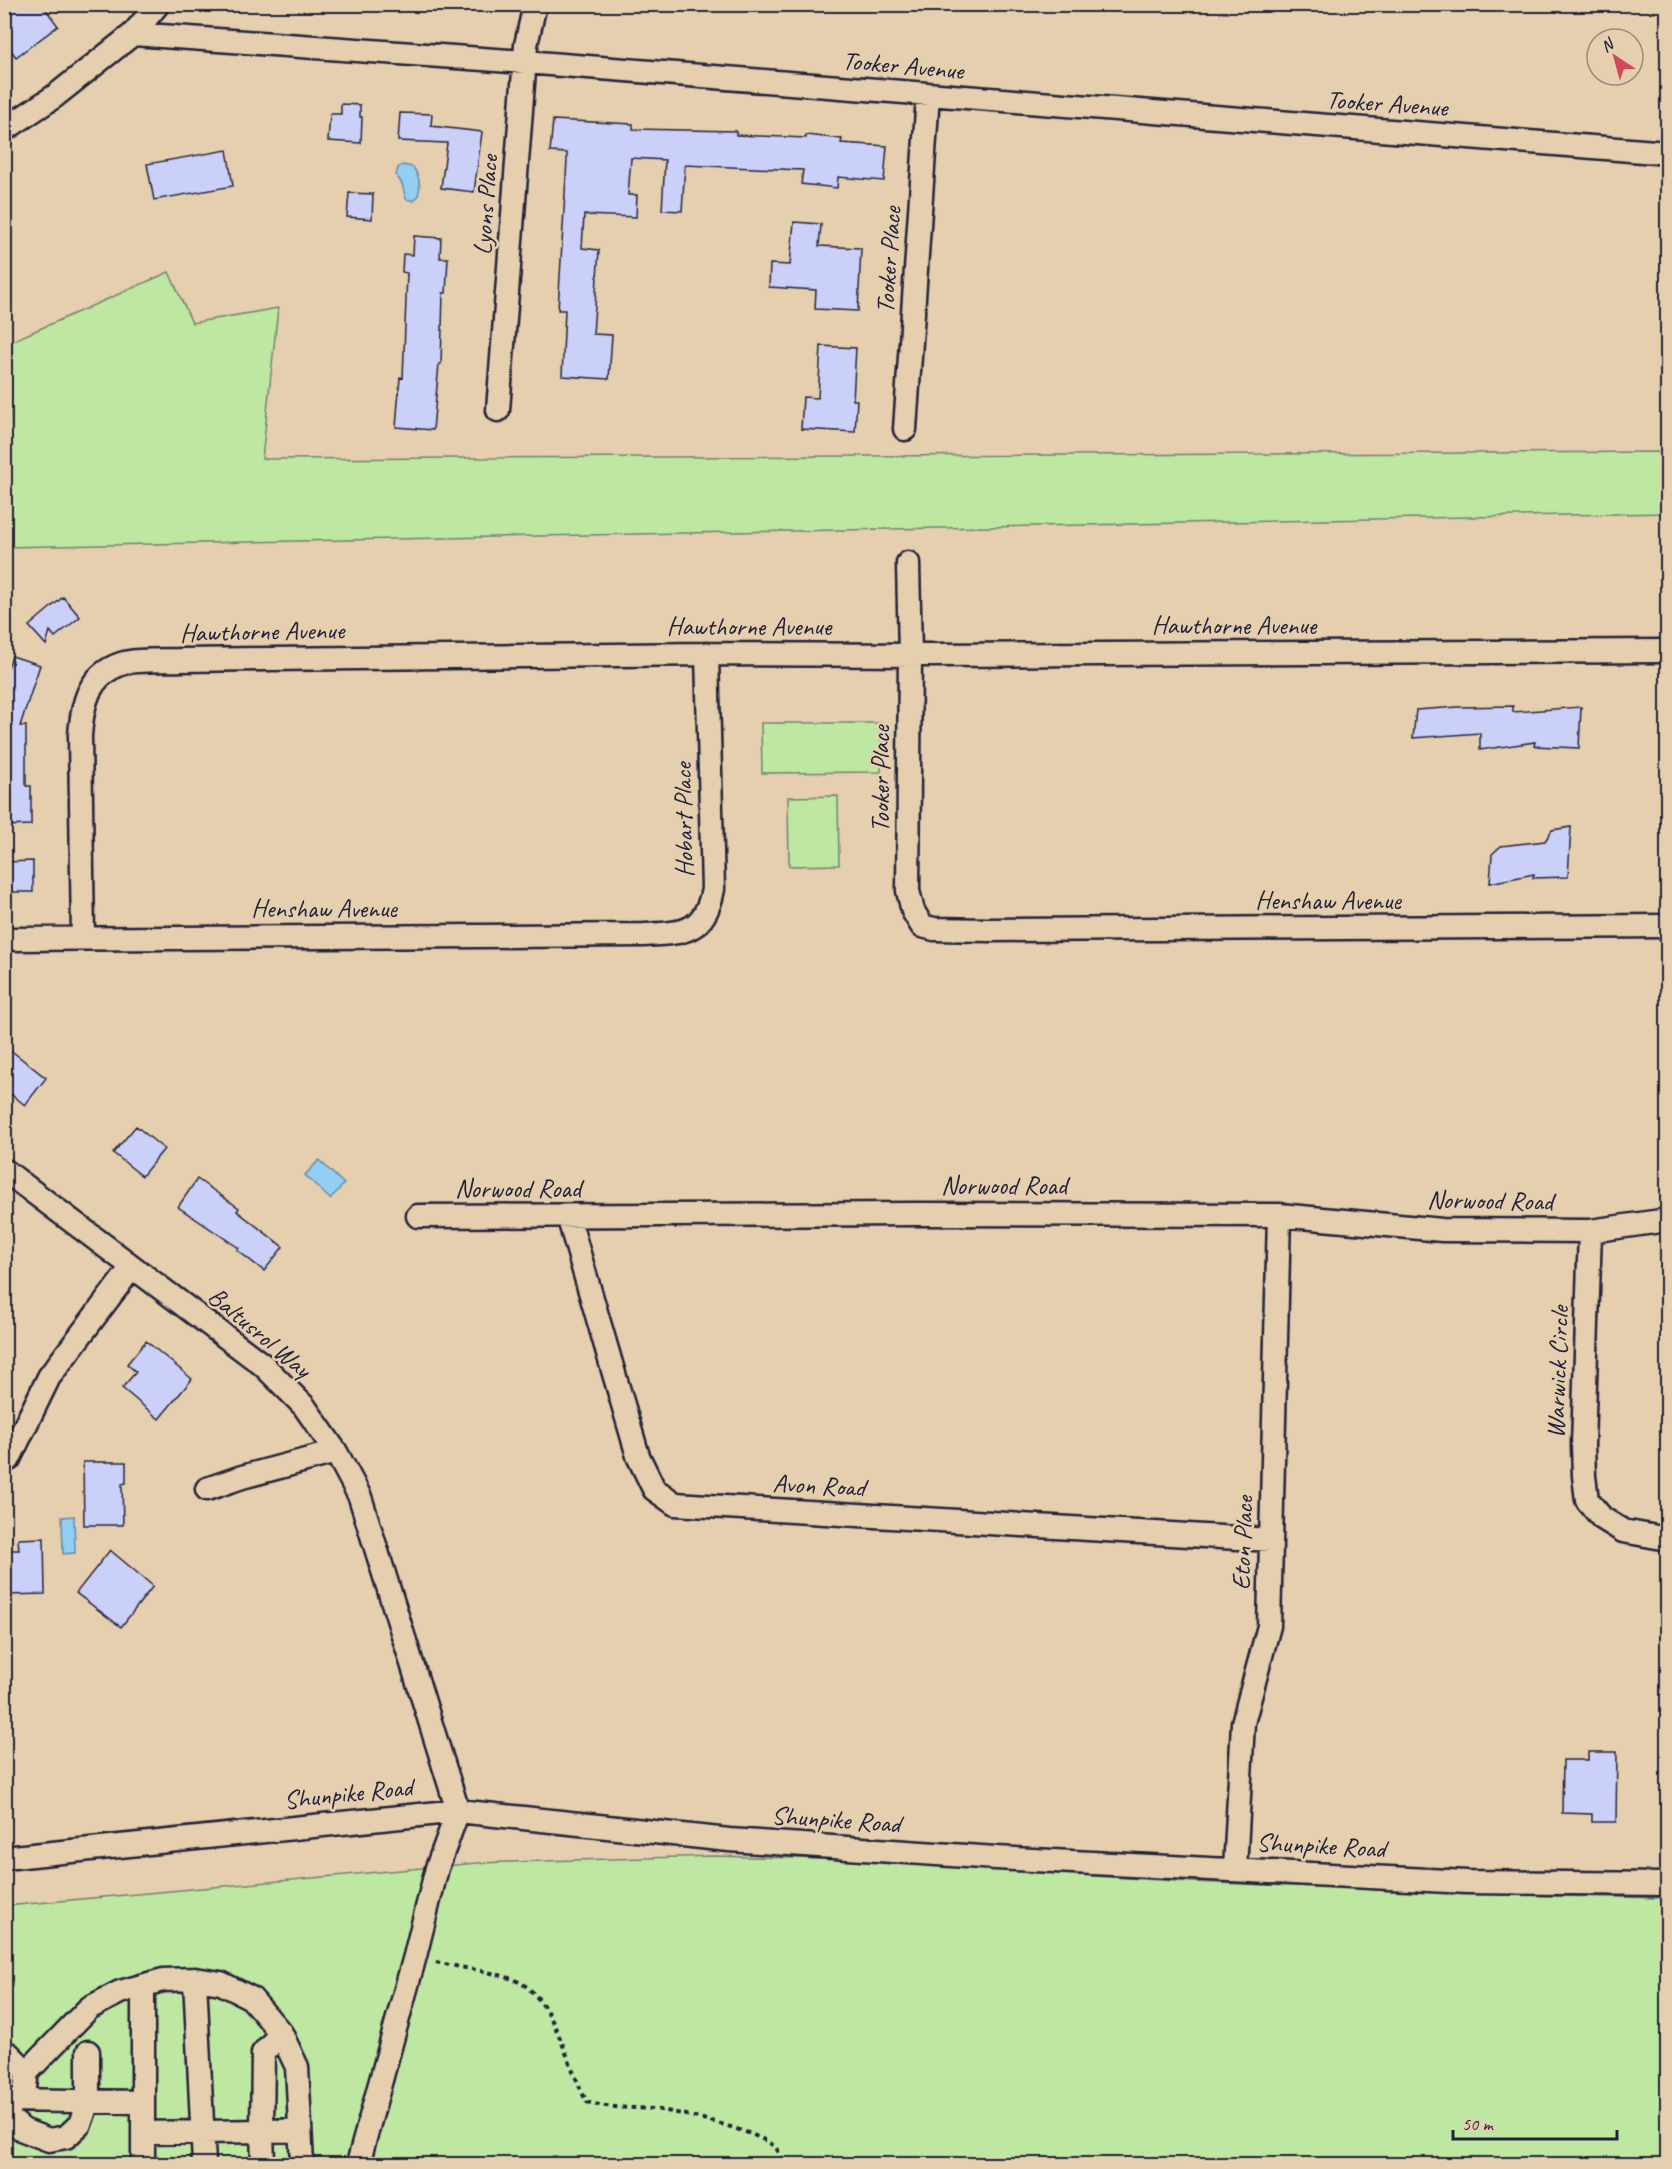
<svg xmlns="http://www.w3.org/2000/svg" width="1672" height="2169" viewBox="0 0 1672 2169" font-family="Caveat,sans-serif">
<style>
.green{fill:#bee7a2;stroke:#70846e;stroke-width:1.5}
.water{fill:#92cff2;stroke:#658aa9;stroke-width:1.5}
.building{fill:#cbd0f8;stroke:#22223b;stroke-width:1.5}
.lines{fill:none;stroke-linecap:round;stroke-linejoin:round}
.minor-casing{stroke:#22223b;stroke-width:27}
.path{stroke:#22223b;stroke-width:4;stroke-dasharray:4.5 4.5;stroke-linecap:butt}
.minor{stroke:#e5cfae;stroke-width:22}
.labels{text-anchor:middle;stroke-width:5;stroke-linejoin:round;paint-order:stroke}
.street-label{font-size:26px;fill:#22223b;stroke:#e5cfae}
</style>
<rect width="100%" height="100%" fill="#e5cfae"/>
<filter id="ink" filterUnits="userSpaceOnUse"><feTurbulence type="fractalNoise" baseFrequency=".0167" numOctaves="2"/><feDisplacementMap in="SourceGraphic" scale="12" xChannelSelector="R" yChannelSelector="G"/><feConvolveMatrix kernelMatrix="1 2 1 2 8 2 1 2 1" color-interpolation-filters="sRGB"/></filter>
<g filter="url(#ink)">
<path class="green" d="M169,272l23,51 86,-15 -16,151 1405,-7v61l-1662,34 -1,-97h5l3,-109z
M761,723h120v49l-119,1z
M838,796l1,69 -50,1 -1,-69z
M713,1856l116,3 362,23 362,14 114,2v266h-1662v-258l472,-43z"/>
<path class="water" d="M402,165l11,2c7,10 10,25 1,34l-8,-2 -4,-15 -6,-9 2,-7z
M319,1160l25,24 -14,15 -25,-24z
M74,1516l1,37 -12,1 -1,-37z"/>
<path class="building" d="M4,4h38l16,22 -42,31 -12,-16z
M341,104l19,1v12h2l-1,26 -33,-2 2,-27h11z
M400,113l32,1 -1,12 51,6 -8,60 -33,-4 6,-45 -49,-2z
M553,120l80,4v5l103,2v4l70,3v-3l36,4 -1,4 46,3 -3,35 -46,-4 -1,11 -36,-4 2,-14 -118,-5 -3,46 -20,-1 3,-50 -34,-2 -3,37h9l-1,22 -52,-2 -2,33 17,2 -6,84 19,1 -3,44 -47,-3 3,-66h-7l9,-150v-7l-17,-1z
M227,150l6,36 -79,14 -7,-36z
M349,193l24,1 -1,25 -25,-2z
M794,222l27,2 -2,22 42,2 -3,63 -43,-2 1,-19 -47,-3 1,-23 20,1z
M414,236l27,2 -1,20h8l-2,35h-3l-2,71h-2l-6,66 -37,-3 4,-50 3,1 4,-105 -5,-1 1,-18 10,1z
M821,346l35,2 -3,52h4l-2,32 -54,-3 2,-32 15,1z
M63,597l17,20 -25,20 -5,-6 -4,14 -17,-19z
M12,656l28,9 -20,61h6v60h5v39l-27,1v-147z
M1513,706v6l68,-5 -2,41 -45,-2 1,-4 -55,8v-17l-67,5 3,-28 42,-3z
M1571,827l-3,50 -35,1 1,-4 -44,9 2,-29 9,-8 44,-5 7,-11z
M33,861v31h-29v-30z
M4,1045l42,33 -21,27 -21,-16z
M136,1126l28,23 -22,27 -29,-23z
M197,1179l42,29 -2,3 46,36 -19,24 -27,-21 2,-2 -61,-41z
M146,1341l46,38 -33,40 -37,-31 14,-16 -9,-8z
M83,1462h43v21l-4,1 1,41h-39z
M44,1538l1,56 -41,1v-45h15l-1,-11z
M110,1550l43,36 -32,41 -45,-34z
M1588,1752h29l-1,70h-24v-8l-30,-1 1,-53h25z"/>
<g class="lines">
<g class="minor-casing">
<path id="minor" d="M133,34l392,28 1143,91
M4,130l51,-34 78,-62 25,-30
M498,410l28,-365 9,-41
M905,429l23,-334
M908,563l2,92 -2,236 5,20 9,15 12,3 55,1 679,-4
M83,937l-3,-201c2,-31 8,-61 41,-72 12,-5 45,-3 60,-4l526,-6 223,1 738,-4
M4,939l640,-4c40,-2 61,-2 69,-46l-6,-235
M4,1170l259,195 41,41 32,46 24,45 98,314 -21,57 -22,88 -57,208
M418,1216l498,-2 363,1 163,15 148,1 78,-11
M568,1216l70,240 16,33 21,15 596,36
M1590,1231l-7,214 1,31 3,24 15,18 21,13 45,8
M9,1459l40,-82 83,-110
M207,1489l35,-12 94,-25
M4,1858l454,-47 271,29 267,18 471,24 201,2
M1235,1869l8,-146 26,-97 10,-411
M195,1979l9,185
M281,2033l-18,20 -1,78 38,-1
M4,2054h5l18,18 -2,16
M27,2072l62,-64 31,-16 43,-12 32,-1 26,4 30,15 30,35 16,34 5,97
M4,2100l139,2
M7,2100l3,19 13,11 26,10 17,-3 14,-13 8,-22v-50
M143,2133l119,-2 1,33
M143,2164v-178"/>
</g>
<path class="path" d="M436,1962c23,6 65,10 85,21 34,20 47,85 66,119 25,7 41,5 65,7 24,2 108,22 124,39 3,4 6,12 8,16"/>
<use href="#minor" class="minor"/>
</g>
</g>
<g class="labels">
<g class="street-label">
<text transform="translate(903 65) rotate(5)" y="9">Tooker Avenue</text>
<text transform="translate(1387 103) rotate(4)" y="9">Tooker Avenue</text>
<text transform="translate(485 205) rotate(-86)" y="9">Lyons Place</text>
<text transform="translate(888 260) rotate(-86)" y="9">Tooker Place</text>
<text x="1234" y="634">Hawthorne Avenue</text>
<text x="749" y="635">Hawthorne Avenue</text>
<text transform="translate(262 631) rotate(-1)" y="9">Hawthorne Avenue</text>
<text transform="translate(880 779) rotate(-90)" y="9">Tooker Place</text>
<text transform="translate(683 820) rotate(-91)" y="9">Hobart Place</text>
<text x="1328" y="909">Henshaw Avenue</text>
<text x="324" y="917">Henshaw Avenue</text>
<text x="1004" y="1194">Norwood Road</text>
<text x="518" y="1197">Norwood Road</text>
<text transform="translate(1490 1200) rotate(1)" y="9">Norwood Road</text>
<text transform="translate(260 1332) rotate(40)" y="9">Baltusrol Way</text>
<text transform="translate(1557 1372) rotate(-88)" y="9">Warwick Circle</text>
<text transform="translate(819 1485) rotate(3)" y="9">Avon Road</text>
<text transform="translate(1242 1543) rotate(-88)" y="9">Eton Place</text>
<text transform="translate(348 1793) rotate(-6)" y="9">Shunpike Road</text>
<text transform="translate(836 1819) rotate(4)" y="9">Shunpike Road</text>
<text transform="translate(1321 1845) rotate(3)" y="9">Shunpike Road</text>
</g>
</g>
<rect width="1672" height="2169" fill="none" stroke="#e5cfae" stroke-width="24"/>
<rect x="12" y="12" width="1648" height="2145" fill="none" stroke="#22223b" stroke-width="2" filter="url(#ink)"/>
<g transform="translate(1615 57) rotate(324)"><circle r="28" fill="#e5cfae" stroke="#978a80" stroke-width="1.5"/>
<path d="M0-4.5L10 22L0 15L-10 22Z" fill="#d1495b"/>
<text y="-9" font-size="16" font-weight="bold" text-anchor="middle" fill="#22223b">N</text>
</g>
<path d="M1453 2130v9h164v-9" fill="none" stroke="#22223b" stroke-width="3"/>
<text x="1462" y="2130" font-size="18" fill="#22223b" stroke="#e5cfae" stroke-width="4.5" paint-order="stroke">50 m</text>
</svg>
